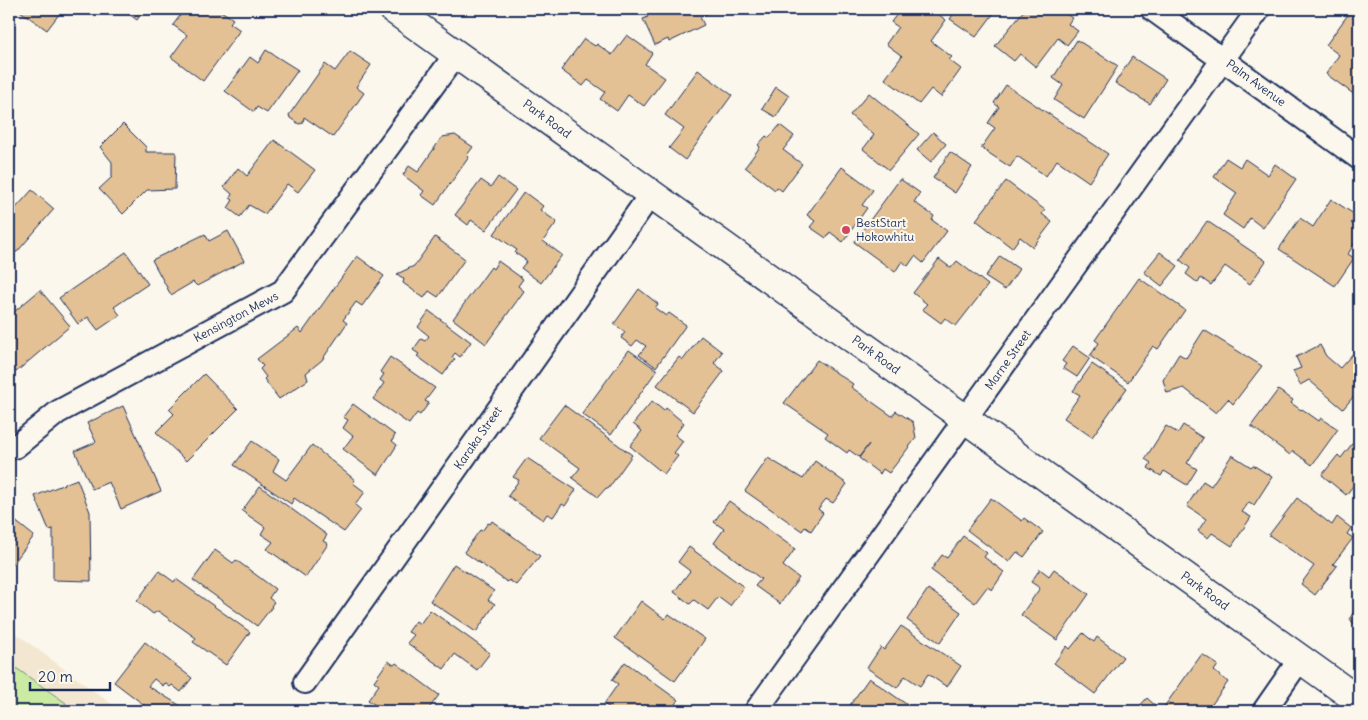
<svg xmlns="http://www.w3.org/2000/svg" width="1368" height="720" viewBox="0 0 1368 720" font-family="Delius,sans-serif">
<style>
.built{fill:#f4e7d2}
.green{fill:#cbeaa2;stroke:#738c80}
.building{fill:#e3c195;stroke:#1b2f5e}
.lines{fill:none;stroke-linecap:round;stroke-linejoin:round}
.minor-casing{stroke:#1b2f5e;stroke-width:26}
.tertiary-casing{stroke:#1b2f5e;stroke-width:31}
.minor{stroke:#fbf7ec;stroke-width:22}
.tertiary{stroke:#fbf7ec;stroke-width:28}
.poi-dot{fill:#d1495b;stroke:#fbf7ec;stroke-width:2}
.labels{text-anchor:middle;stroke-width:4;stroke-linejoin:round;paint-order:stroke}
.street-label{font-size:12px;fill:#1b2f5e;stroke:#fbf7ec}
.poi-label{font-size:12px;fill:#1b2f5e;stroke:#fbf7ec;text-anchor:start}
</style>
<rect width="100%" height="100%" fill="#fbf7ec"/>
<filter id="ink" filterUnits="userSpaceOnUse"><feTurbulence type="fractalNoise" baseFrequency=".02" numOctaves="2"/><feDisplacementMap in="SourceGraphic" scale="10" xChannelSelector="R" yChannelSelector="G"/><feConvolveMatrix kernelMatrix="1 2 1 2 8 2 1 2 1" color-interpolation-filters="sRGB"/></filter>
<g filter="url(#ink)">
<path class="built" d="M9,628l112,83h-112z"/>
<path class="green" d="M16,668l50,35 -5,8h-52v-33z"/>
<path class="building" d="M17,9h46l-16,21z
M122,9h28l-4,5 -3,-3 -6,9z
M185,9h33l15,10 -3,4 10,7 -37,51 -32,-24 16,-22 -14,-10z
M644,9h73l-17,8 4,8 -35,17 -1,-3 -13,6 -12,-26 5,-2z
M901,9h30l15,11 -15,21 21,16 -3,3 12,9 -20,28 -10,-8 -12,15 -34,-25 17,-23 -16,-12 12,-17 -7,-5z
M957,9h40l-21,28 -26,-18z
M1025,9h19l8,5 5,-5h3l12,9 -4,6 10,7 -11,14 -9,-7 -22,29 -16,-13 -6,7 -19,-15z
M1352,9h7v89l-33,-24 13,-19 -13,-10z
M627,35l25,18 -7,11 20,14 -21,28 -16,-11 -11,16 -17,-12 5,-7 -17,-12 -5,6 -22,-16 23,-31 11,7 2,-2 15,11z
M1077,40l41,26 -34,53 -30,-19 9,-15 -10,-7z
M266,50l32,20 -31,43 -10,-6 -3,5 -29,-21 25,-34 8,6z
M350,51l21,14 -15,22 8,6 -31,44 -29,-20 -1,6 -4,1 -9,-6 -1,-3 36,-51 10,7z
M1132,57l34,22 -16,25 -35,-21z
M698,70l34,25 -47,65 -16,-12 15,-19 -19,-14z
M1006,85l102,69 -19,28 -32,-22 -11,16 -29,-20 -7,11 -29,-19 14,-20 -7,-5 11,-16 -5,-4z
M776,87l13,9 -13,21 -14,-8z
M869,93l50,41 -30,36 -26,-21 11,-14 -24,-20z
M123,124l23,23v5h30l-1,37 -28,1 -24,24 -24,-25 13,-12v-15l-12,-15z
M780,125l14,11 -11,14 19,14 -20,27 -5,-4 -2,3 -30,-23 15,-20 -2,-2 8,-9 3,2z
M933,132l13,12 -15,18 -14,-12z
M455,135l18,12 -6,8 2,2 -34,48 -14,-10 3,-4 -21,-16 6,-9 9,6 24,-35z
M274,140l41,30 -17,22 -11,-8 -22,30 -16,-9 -9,12 -12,-9 5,-8 -3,-2 2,-4 -8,-7 14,-19 9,8z
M950,152l22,15 -17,26 -22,-15z
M1226,158l14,9 5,-8 23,16 7,-11 21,15 -33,49 -13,-10 -7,11 -20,-14 14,-22 -23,-16z
M842,167l31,23 -11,15 5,3 -24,34 -13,-10 -4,6 -16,-11 5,-6 -8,-6z
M498,177l18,13 -30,40 -15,-10 -3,5 -13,-10 26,-35 10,7z
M900,179l20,14 -6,9 20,14 -2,4 15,11 -24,32 -8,-7 -7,10 -6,-5 -7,11 -41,-30z
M1006,181l39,29 -3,4 10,8 -19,25 -13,-10 -8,11 -36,-28z
M32,190l22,19 -37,43h-8v-48l6,5z
M524,192l19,14 -3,4 17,12 -14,19 19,14 -21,28 -20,-15 6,-7 -12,-8 2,-3 -23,-16z
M1331,199l26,17 -6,7 8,6v7l-11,18 6,4 -19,28 -56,-37 21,-31 13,9z
M1207,221l59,40 -16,23 -25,-18 -14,19 -10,-7 -3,5 -12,-9 4,-6 -10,-8z
M228,231l16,30 -47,25 -4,-4 -22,13 -19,-35 53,-26 4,7z
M435,237l30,22 -27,38 -9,-6 -5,7 -21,-15 1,-4 -7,-5 17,-8z
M126,252l22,32 -34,23 6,8 -22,15 -10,-13 -10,7 -19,-26z
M1160,252l18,14 -16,20 -18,-14z
M357,256l27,20 -22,30 -6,-4 -13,18 4,3 -25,37 -16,13 2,7 -29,19 -15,-20 2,-2 -6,-8 3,-3 -6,-7 41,-31 4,5z
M1000,256l19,13 -14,21 -20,-13z
M939,259l12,9 6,-7 31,24 -32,41 -11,-8 -4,5 -19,-14 5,-5 -14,-11z
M498,261l25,18 -5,7 6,5 -38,53 -33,-25 38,-52 2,2z
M1139,278l46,32 -27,39 -5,-3 -25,36 -38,-26 9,-13 -4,-3z
M639,289l19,15 -3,4 11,8 3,-3 17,12 -30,42 -17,-12 7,-9 -9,-6 -5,6 -11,-8 4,-6 -11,-8z
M40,290l30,36 -54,46 -7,-8v-48z
M429,311l42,31 -11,15 -5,-4 -3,4 3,2 -12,16 -26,-19 2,-2 -6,-4 8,-11 4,2 4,-5 -11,-9z
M1204,330l58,36 -29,38 -5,-5 -12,14 -32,-25 -17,5 -4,-13 16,-26 7,4z
M701,336l21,16 -8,11 10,8 -31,41 -36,-27 22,-28 4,3z
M1320,345l6,11 14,12 16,-18 3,2v38l-16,19 -34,-29 -9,5 -7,-14 8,-3 -5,-11z
M1073,346l17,12 -13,19 -14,-9 3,-4 -4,-3z
M629,350l28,20 -46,65 -29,-21z
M390,357l45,31 -10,13 4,2 -9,12 -3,-2 -8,11 -36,-25 11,-16 -4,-3 4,-6 -4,-2z
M817,360l36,24 -2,3 41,29 4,-5 17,11 3,16 -27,35 -6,-4 -3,5 -21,-16 10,-14 -10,13 -10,-7 -2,3 -22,-16 3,-4 -44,-30z
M1092,364l35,24 -35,49 -28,-19 16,-23 -7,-4z
M204,374l34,35 -52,52 -30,-29 18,-18 -5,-5z
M1278,390l15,10 -2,3 10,7 1,-1 17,12 2,-3 17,11 -26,36 -19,-14 -3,4 -39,-29z
M652,401l12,10 2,-3 18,15 -9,12 8,6 -9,12 4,3 -14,18 -34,-28 12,-15 -9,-7z
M353,404l42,31 -3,6 5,4 -19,30 -35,-26 10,-13 -10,-8 5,-8 -5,-3z
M564,405l68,50 -24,34 -2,-1 -8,9 -26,-19 8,-10 -41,-30z
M123,406l38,85 -40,18 -12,-27 -17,7 -17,-38 21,-9 -9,-19z
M1183,425l20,13 -16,25 10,6 -10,16 -23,-14 -3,5 -13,-8 3,-5 -6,-4 21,-33 12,7z
M1359,435v43l-13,17 -24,-20 16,-20 3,3z
M252,441l27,18 -6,12 13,9 26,-35 43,35 -2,3 12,9 -10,13 6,5 -17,22 -50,-34 -3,6 -57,-39z
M1232,455l19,12 2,-2 19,12 -18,28 -5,-3 -7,10 9,5 -19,29 -20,-13 -4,5 -10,-7 8,-12 -19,-13 16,-25 8,5z
M527,458l49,32 -11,16 -3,-2 -9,13 -6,-3 -4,6 -35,-24 11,-16 -6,-3z
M768,458l35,21 12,-18 32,23 -14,19 -7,-4 -8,10 5,4 -12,18 -6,-4 -3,4 -57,-40z
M77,479l13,33 1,69 -38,-1v-51l-4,1 -14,-34z
M260,486l67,49 -4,6 5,3 -22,33 -39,-28 6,-7 -12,-8 4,-7 -23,-16z
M991,498l31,23 2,-3 19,14 -19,25 -7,-5 -8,10 -42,-32z
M1297,498l35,27 5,-8 14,11 -4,6 6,4 -20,26 4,2 -22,29 -14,-11 13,-18 -45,-31z
M729,501l66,48 -12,17 16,12 -19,26 -25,-18 6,-7 -47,-36 10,-14 -10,-7z
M9,516l25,20 -25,33z
M492,521l48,35 -24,29 -7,-5 -2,2 -43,-30 16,-22 2,1 6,-8 2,1z
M963,536l24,17 -3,4 20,15 -12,18 -5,-3 -12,16 -44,-33 11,-15 5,3z
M689,547l55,40 -14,19 -12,-9 -10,13 -14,-10 -4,4 -16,-12 16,-21 -12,-9z
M215,550l18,13 3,-3 39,29 -6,9 5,4 -3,4 1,1 -15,19 -64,-46z
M454,564l40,27 -6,9 7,4 -19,28 -46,-31z
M1040,569l9,7 5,-7 35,25 -32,46 -36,-25 19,-27 -9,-6z
M159,571l15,11 2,-3 74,53 -24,33 -33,-23 3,-4 -38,-27 -5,3 -16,-13z
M928,589l33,23 -21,31 -33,-23z
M641,601l24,18 4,-5 36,25 -30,42 -60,-43z
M1359,603v24l-7,-5 -2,-4z
M430,610l60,43 -13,17 -22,-16 -11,15 -37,-26 7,-8 -6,-3 8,-11 4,3z
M901,626l60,40 -14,21 -19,-13 -8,12 -15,-10 -8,12 -30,-20 14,-21 3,3z
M1083,633l11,9 3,-5 26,20 -28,37 -41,-31 13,-17 3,3z
M145,642l47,36 -11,14 -9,-7 -2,2 -5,-4 -2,3 -9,-7 -6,7 41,25h-37l-38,-29z
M1202,654l16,11 -4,6 14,11 -21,29h-46z
M388,661l6,4 2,-2 43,32 -12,16h-43l-16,-11 11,-15 -5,-4z
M625,662l53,38 -8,11h-56l-10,-7 14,-20 -6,-4z
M869,678l47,33h-62l-6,-3z
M1147,698l12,11 -2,2h-18l-2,-2z"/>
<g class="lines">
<g class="minor-casing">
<path id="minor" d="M1152,9l207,149
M15,447l43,-35 225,-121 173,-237
M305,682l346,-488
M756,711l503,-702
M1264,711l36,-52"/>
</g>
<g class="tertiary-casing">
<path id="tertiary" d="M393,9l966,692"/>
</g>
<use href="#minor" class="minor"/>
<use href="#tertiary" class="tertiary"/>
</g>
</g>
<circle class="poi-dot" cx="846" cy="230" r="5"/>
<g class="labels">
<g class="street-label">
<text transform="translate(1256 83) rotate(36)" y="4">Palm Avenue</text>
<text transform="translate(547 119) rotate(36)" y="4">Park Road</text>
<text transform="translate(236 317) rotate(-28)" y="4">Kensington Mews</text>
<text transform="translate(876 355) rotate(36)" y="4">Park Road</text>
<text transform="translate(1008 360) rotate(-55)" y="4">Marne Street</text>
<text transform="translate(478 438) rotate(-55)" y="4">Karaka Street</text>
<text transform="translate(1205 591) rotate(36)" y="4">Park Road</text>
</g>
<g class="poi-label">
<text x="856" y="227">BestStart<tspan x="856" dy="14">Hokowhitu</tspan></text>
</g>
</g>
<rect width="1368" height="720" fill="none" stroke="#fbf7ec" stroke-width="30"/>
<rect x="15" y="15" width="1338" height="690" fill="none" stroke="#1b2f5e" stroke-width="2" filter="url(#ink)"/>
<path d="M30 682v8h80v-8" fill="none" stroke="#1b2f5e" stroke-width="2.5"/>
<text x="38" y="682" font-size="15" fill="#1b2f5e" stroke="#fbf7ec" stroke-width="4" paint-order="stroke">20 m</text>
</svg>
